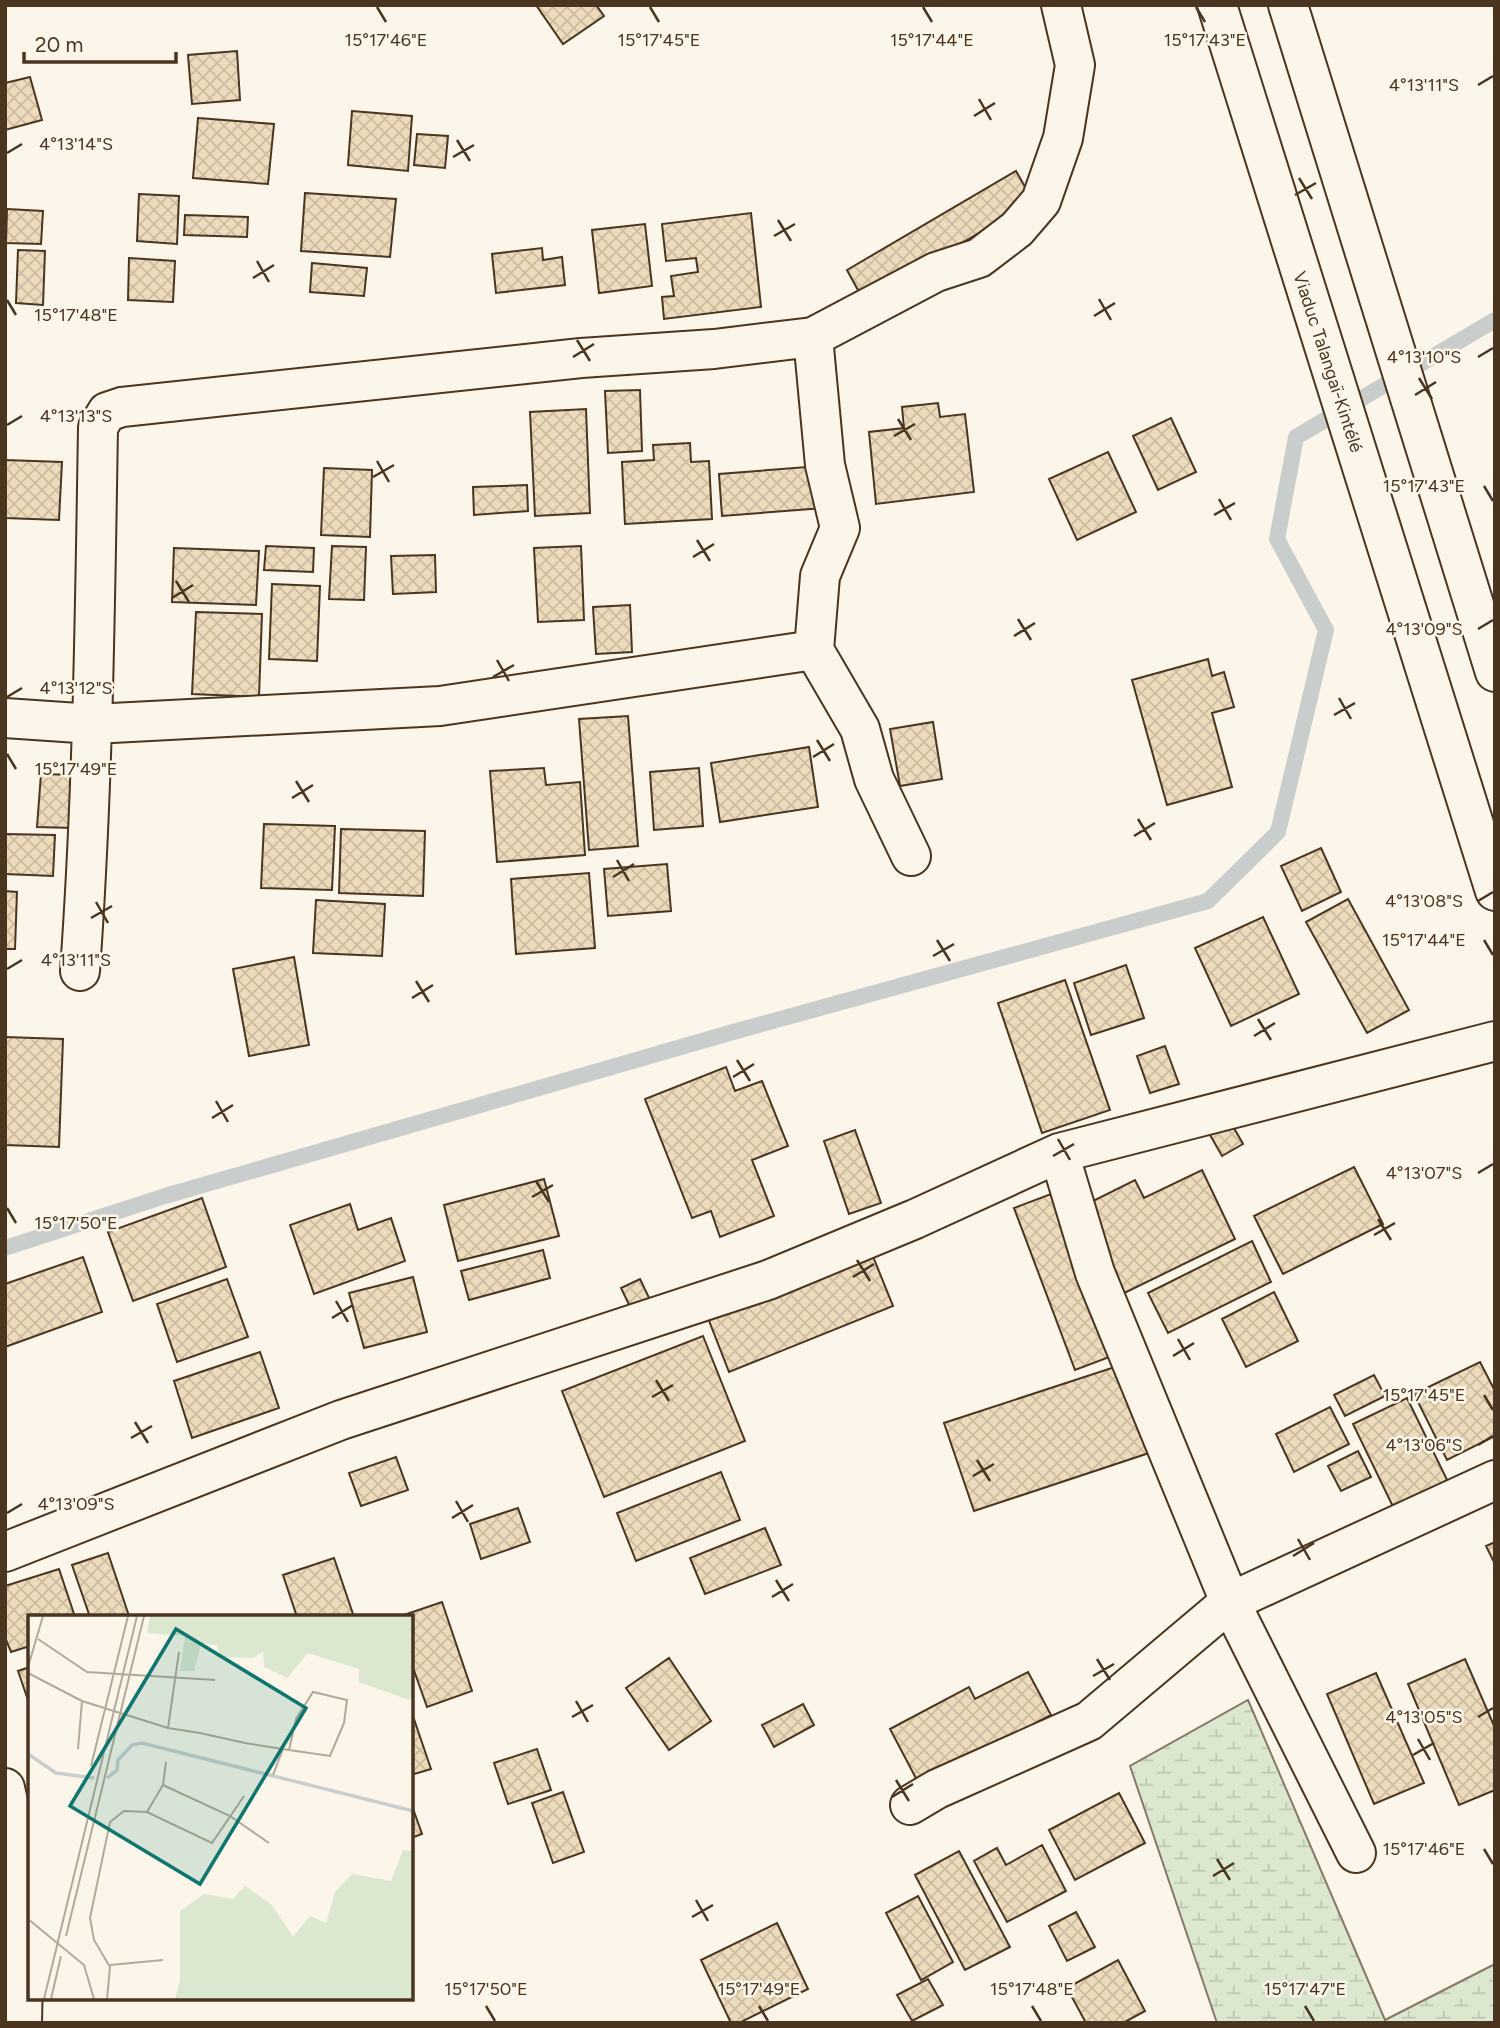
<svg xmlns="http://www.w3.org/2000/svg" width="1500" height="2028" viewBox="0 0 1500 2028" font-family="Figtree,sans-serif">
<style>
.wetland{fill:url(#wetland-marsh);stroke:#887966;stroke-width:2}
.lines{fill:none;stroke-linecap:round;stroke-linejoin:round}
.stream{stroke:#c9cecd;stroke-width:16}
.building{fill:url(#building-cross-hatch);stroke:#4a3520;stroke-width:2}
.minor-casing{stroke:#4a3520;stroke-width:42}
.highway-casing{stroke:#4a3520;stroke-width:42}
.minor{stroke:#fbf6e9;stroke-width:38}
.highway{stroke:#fbf6e9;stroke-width:38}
.ticks{fill:none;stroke:#4a3520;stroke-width:2.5}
.labels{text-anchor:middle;stroke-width:5;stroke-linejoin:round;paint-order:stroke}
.street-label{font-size:18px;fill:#4a3520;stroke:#fbf6e9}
.inset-river{fill:none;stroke:#c9cecd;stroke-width:3.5}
.inset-road{fill:none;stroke:#b4a999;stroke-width:2}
.view{fill:#0f766e;fill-opacity:0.15;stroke:#0f766e;stroke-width:3.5}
.inset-edge{fill:none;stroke:#4a3520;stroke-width:3.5}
.ticks-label{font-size:18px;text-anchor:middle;fill:#4a3520;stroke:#fbf6e9;stroke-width:5;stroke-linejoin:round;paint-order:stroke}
</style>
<defs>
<pattern id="wetland-marsh" width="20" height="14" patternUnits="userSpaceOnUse" patternTransform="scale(1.75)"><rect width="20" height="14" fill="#dce7d0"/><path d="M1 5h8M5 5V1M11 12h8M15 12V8" fill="none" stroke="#bec7b2"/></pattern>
<pattern id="building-cross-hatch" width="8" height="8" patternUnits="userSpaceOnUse" patternTransform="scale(1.75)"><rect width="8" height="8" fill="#ecdcbc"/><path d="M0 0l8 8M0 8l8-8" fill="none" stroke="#ccbda1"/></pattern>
</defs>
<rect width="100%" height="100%" fill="#fbf6e9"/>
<path class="wetland" d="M1248,1700l137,320 110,-56v59h-278l-87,-257z"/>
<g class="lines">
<path class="stream" d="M5,1248l160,-52 568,-164 475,-131 70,-69 48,-202 -49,-91 19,-102 199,-117"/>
</g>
<path class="building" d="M536,5h60l8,11 -41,28z
M237,51l3,49 -48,4 -4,-49z
M30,77l12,43 -37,10v-47z
M352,111l60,5 -4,55 -60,-6z
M198,118l76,6 -6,60 -75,-6z
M417,134l31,2 -3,32 -31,-3z
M1016,171l17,30 -169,100 -17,-31z
M305,193l91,6 -6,58 -89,-6z
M139,194l40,2 -2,48 -40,-3z
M7,209l36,2 -2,33 -35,-1z
M751,213l10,94 -97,12 -2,-22 12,-1 -3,-20 27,-4 -2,-14 -30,3 -4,-37z
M185,215l63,2 -1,20 -63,-2z
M645,224l7,62 -53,7 -7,-63z
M542,248l1,12 19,-3 3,28 -69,8 -4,-39z
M18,250l27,1 -2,54 -27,-2z
M129,258l46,3 -2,41 -45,-2z
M312,263l55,5 -3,28 -54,-4z
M640,390l2,61 -34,2 -3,-62z
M938,403l2,14 25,-3 9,78 -98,12 -7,-72 35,-4 -2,-21z
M586,409l4,104 -55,3 -5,-104z
M1171,418l25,54 -38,18 -25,-54z
M690,443l1,19 18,-1 3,58 -87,5 -3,-62 32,-2 -1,-15z
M1108,452l28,60 -59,28 -28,-61z
M5,460l57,2 -3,58 -54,-2z
M820,466l3,42 -101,8 -3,-42z
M324,468l48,2 -2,67 -49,-2z
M527,485l1,26 -54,4 -1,-28z
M266,546l48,2 -1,24 -49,-2z
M332,546l34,1 -2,53 -35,-1z
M581,546l3,74 -46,2 -4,-74z
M174,548l85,3 -3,54 -84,-3z
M435,555l1,37 -43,2 -2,-38z
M272,584l48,2 -3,75 -48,-2z
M630,605l2,47 -36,2 -3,-47z
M196,612l66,2 -3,83 -67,-3z
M1208,659l4,17 12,-4 10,35 -22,6 20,74 -65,18 -35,-125z
M628,716l10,130 -49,4 -10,-131z
M933,722l9,57 -42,7 -10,-57z
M809,747l9,60 -98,15 -9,-59z
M544,768l2,17 34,-3 5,73 -88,7 -7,-91z
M699,768l4,58 -49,4 -4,-58z
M41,774l36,1 -3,53 -37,-1z
M264,824l71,2 -3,64 -71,-2z
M341,829l84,2 -2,65 -84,-3z
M5,834l50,1 -2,41 -48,-2z
M1321,848l20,44 -39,19 -21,-45z
M667,864l4,47 -63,5 -4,-47z
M589,873l6,75 -79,6 -5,-75z
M5,891l12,1 -2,57h-10z
M1348,899l61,111 -42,23 -61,-111z
M316,900l69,4 -3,52 -69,-3z
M1263,917l36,77 -68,32 -36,-78z
M294,957l15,88 -60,11 -16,-87z
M1126,965l18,53 -53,17 -17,-52z
M1065,980l45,130 -68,23 -44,-130z
M5,1037l58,2 -4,108 -54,-2z
M1165,1046l14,38 -29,9 -13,-37z
M726,1067l9,24 27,-10 26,65 -36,14 22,56 -54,21 -9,-26 -19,7 -47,-119z
M1230,1121l13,23 -21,12 -13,-23z
M855,1130l26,73 -32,11 -25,-73z
M1354,1167l29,57 -100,50 -29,-58z
M1202,1170l33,69 -117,57 -33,-91 50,-25 9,18z
M544,1179l15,57 -101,25 -14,-56z
M1059,1191l61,162 -45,17 -61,-162z
M202,1198l24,69 -93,34 -25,-69z
M350,1204l8,26 33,-12 14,43 -91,33 -24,-69z
M1252,1241l19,41 -103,51 -20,-40z
M543,1250l7,28 -81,22 -8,-29z
M872,1254l21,52 -164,66 -21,-54z
M83,1257l19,55 -97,35v-63z
M413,1277l14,55 -63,16 -15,-55z
M227,1279l21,58 -71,25 -20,-58z
M640,1279l12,25 -19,9 -12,-25z
M1274,1292l24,49 -52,26 -24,-48z
M703,1336l42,105 -141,56 -42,-106z
M260,1352l19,56 -87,30 -18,-57z
M1480,1362l15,29v45l-48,24 -33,-66z
M1124,1364l28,88 -178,59 -30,-88z
M1374,1375l11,21 -40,20 -11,-21z
M1407,1398l45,92 -54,27 -45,-93z
M1330,1407l19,37 -55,28 -18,-38z
M1358,1451l13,26 -30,14 -13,-25z
M396,1457l12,33 -47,16 -12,-33z
M721,1472l19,48 -104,41 -19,-48z
M518,1508l12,34 -49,17 -11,-35z
M765,1528l16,37 -76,29 -15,-36z
M1495,1542v22l-9,-18z
M108,1553l21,63 -1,1h-38l-18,-52z
M334,1558l20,59h-57l-14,-42z
M59,1569l16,48h-45v29l-19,6 -6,-15v-51z
M442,1602l30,89 -45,16 -16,-45v-45h-13z
M669,1658l42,63 -42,29 -43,-62z
M1465,1659l30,69v62l-36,15 -51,-121z
M30,1667v39l-12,-35z
M1028,1672l23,43 -132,69 -29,-55 79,-42 6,12z
M1376,1673l48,110 -50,21 -47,-110z
M803,1704l11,21 -40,22 -12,-22z
M414,1719l17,50 -20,6v-55z
M537,1749l14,41 -43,14 -14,-41z
M563,1792l21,60 -31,11 -21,-60z
M1119,1793l26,50 -70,37 -26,-50z
M411,1803l11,31 -11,4z
M1042,1845l24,46 -59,31 -33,-61 23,-13 9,17z
M959,1851l51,96 -45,23 -50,-95z
M918,1896l35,66 -32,18 -35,-67z
M1076,1912l19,35 -28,14 -18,-35z
M777,1923l31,66 -69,34h-8l-30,-63z
M1118,1960l27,51 -22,12h-37l-19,-35z
M928,1979l15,26 -31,16 -15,-26z"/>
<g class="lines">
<g class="minor-casing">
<path id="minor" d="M813,337l12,128 15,63 -20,48 -6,74 46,79 14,50 37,77
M5,718l88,6 347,-18 374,-56
M80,971c13,-181 15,-362 18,-544l9,-15 15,-5 459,-49 133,-9 99,-12 123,-65 43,-14 38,-29 24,-28 22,-63 12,-73 -14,-60
M1059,1153l36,120 135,329 126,251
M5,1552l336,-132 427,-140 147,-61 144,-66 436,-112
M5,1788l20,90 -3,145
M910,1805l27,-16 152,-68 141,-119 265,-122"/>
</g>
<g class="highway-casing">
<path id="highway" d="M1217,5l278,886
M1288,5l207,667"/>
</g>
<use href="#minor" class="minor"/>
<use href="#highway" class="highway"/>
</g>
<path class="ticks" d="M377,7l9,15M650,7l9,15M923,7l9,15M1196,7l9,15M1478,85l15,-9M979,99l12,21M974,116l21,-13M457,140l13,21M7,153l15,-9M453,157l21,-12M1299,178l13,21M1295,195l21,-12M778,220l13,21M774,236l21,-12M257,261l12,21M253,278l21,-13M1099,299l12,21M7,300l9,15M1094,316l21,-13M577,340l13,21M573,357l21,-13M1478,357l15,-9M1419,378l13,21M1415,395l21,-13M898,419l13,21M7,425l15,-9M894,436l21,-12M377,461l12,21M373,477l21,-12M1484,486l9,15M1219,499l12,21M1214,515l21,-12M697,540l13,21M693,557l21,-13M176,581l13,21M172,598l21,-13M1018,619l13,21M1478,629l15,-9M1014,636l21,-13M497,660l12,21M493,677l21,-12M7,697l15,-9M1339,698l12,21M1334,715l21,-12M817,740l13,21M7,754l9,15M813,757l21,-13M296,781l13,21M292,798l21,-13M1138,819l13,21M1134,836l21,-13M617,860l12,21M613,877l21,-13M1478,901l15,-9M96,902l12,21M91,918l21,-12M937,940l13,21M1484,940l9,15M933,956l21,-12M7,969l15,-9M416,981l13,21M412,998l21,-13M1258,1019l13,21M1254,1036l21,-13M737,1060l13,21M733,1077l21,-13M216,1101l12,21M212,1118l21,-13M1058,1139l12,21M1053,1156l21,-12M1478,1173l15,-9M536,1181l13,21M532,1197l21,-12M7,1208l9,15M1378,1219l13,21M1374,1235l21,-12M857,1260l13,21M853,1277l21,-13M336,1301l12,21M332,1318l21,-13M1178,1339l12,21M1173,1356l21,-13M656,1380l13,21M1484,1395l9,15M652,1397l21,-12M135,1422l13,21M131,1438l21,-12M1478,1445l15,-9M977,1460l13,21M973,1476l21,-12M456,1501l12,21M7,1513l15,-9M452,1518l21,-13M1298,1539l12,21M1293,1556l21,-13M776,1580l13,21M772,1597l21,-13M1097,1659l13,21M1093,1676l21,-12M576,1701l12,21M572,1717l21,-12M1478,1717l15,-9M1418,1739l12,21M1413,1755l21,-12M896,1780l13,21M892,1797l21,-13M1484,1849l9,15M1217,1859l13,21M1213,1876l21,-13M696,1900l12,21M692,1917l21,-12M486,2006l9,15M759,2006l9,15M1032,2006l9,15M1305,2006l9,15"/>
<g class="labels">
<g class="street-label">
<text transform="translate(1328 362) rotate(72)" y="6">Viaduc Talangaï-Kintélé</text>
</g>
</g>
<g transform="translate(28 1615)">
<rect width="385" height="385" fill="#fbf6e9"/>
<path d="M122,1h263v81l-4,3 -50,-18v-13l-51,-16 -21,25 -23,-11 -1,-16 -10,7 -33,-1 -3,-12 -16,-1 -7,27h-14l5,-35 -38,-3zM375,235l10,1v148h-238l5,-19v-69l24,-17 29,5 12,-13 27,19 21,32 17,-21 16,7 9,-31 17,-18 39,7z" fill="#dce7d0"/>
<path class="inset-river" d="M0,139l28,19 38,5M79,163l10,-8 1,-10 14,-15 10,-2 271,68"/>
<path class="inset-road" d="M10,24l49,33 128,8M0,52l15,-51M0,58l54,28 86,27 32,5 45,10 44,7 41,6 14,-33 3,-23 -34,-8 -17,27 -7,31M140,113l11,-76M50,134l4,-48M63,151l37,-150M245,160l10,-26M135,170l67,31 39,27M119,197l16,-27 3,-23M0,304l56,46 10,34M38,321l78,-320M82,350l53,-5M16,384l93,-383M23,384l10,-43M79,384l3,-32 -16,-27 -4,-22 20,-96 14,-11 23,1 65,31 32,-47"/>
<path class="view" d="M148,14l130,79 -106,176 -130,-78z"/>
<rect width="385" height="385" class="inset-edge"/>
</g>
<g class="ticks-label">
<text x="386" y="46">15°17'46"E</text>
<text x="659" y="46">15°17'45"E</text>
<text x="932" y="46">15°17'44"E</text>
<text x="1205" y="46">15°17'43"E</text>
<text x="1424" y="91">4°13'11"S</text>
<text x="76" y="150">4°13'14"S</text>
<text x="76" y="321">15°17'48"E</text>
<text x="1424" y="363">4°13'10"S</text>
<text x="76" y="422">4°13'13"S</text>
<text x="1424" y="492">15°17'43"E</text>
<text x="1424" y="635">4°13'09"S</text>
<text x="76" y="694">4°13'12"S</text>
<text x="76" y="775">15°17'49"E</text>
<text x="1424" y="907">4°13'08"S</text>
<text x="1424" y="946">15°17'44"E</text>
<text x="76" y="966">4°13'11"S</text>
<text x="1424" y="1179">4°13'07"S</text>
<text x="76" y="1229">15°17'50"E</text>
<text x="1424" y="1401">15°17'45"E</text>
<text x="1424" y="1451">4°13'06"S</text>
<text x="76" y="1510">4°13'09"S</text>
<text x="1424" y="1723">4°13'05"S</text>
<text x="1424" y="1855">15°17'46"E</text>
<text x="486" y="1995">15°17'50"E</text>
<text x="759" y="1995">15°17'49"E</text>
<text x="1032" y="1995">15°17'48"E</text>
<text x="1305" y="1995">15°17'47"E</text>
</g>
<rect width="1500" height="2028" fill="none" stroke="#4a3520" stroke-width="14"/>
<path d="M24 52v10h152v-10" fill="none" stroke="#4a3520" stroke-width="3.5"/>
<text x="35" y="52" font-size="21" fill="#4a3520" stroke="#fbf6e9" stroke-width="5" paint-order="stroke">20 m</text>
</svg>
